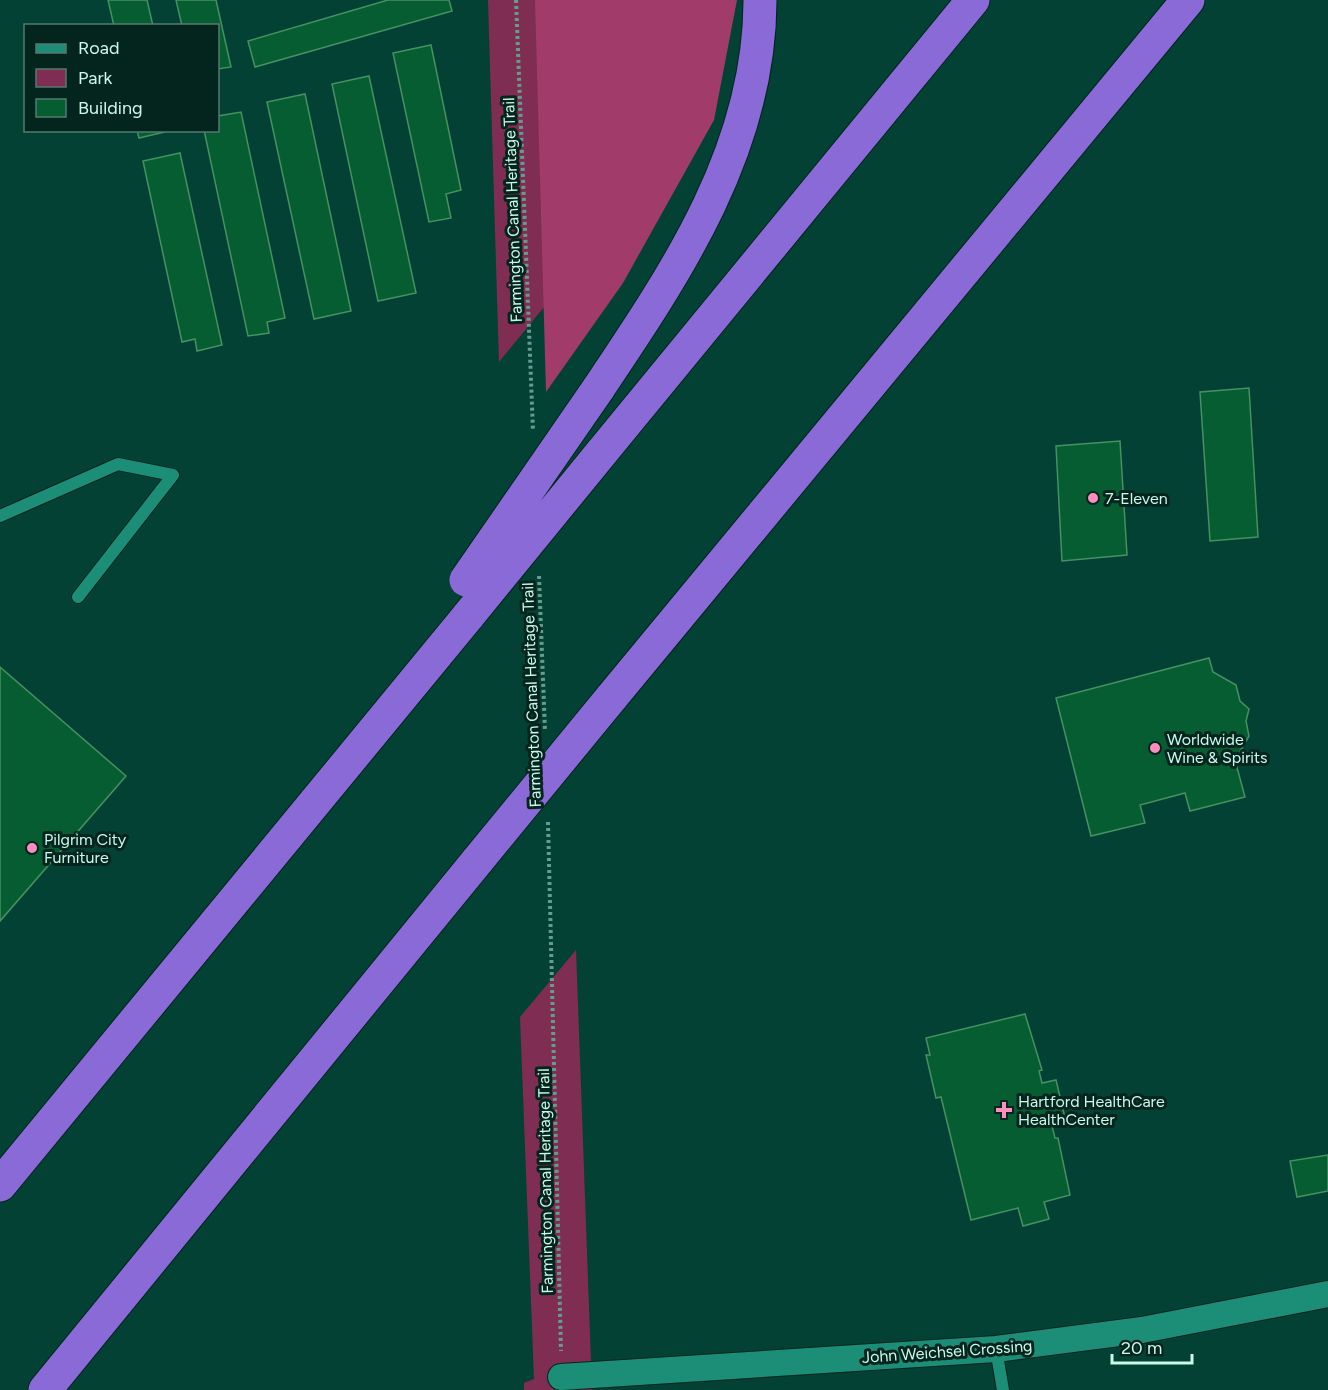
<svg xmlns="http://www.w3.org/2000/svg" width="1328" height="1390" viewBox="0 0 1328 1390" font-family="Figtree,sans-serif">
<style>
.green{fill:#802d54}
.forest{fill:#a03b6a}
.building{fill:#065d32;stroke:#479062;stroke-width:1.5}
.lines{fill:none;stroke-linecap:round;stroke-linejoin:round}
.service-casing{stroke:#04251d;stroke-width:14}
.minor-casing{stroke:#04251d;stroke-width:28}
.motorway-casing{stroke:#04251d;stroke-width:35}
.path{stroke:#669c8e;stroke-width:4;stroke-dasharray:3 3;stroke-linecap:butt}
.service{stroke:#1c8d76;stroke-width:12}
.minor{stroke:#1c8d76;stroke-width:26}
.motorway{stroke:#896ad7;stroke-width:33}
.motorway-bridge-casing{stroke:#04251d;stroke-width:35;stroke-linecap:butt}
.motorway-bridge{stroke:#896ad7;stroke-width:33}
.poi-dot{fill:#fe8ebd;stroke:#04251d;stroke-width:2}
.labels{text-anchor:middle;stroke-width:6;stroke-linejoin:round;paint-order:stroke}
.street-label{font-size:16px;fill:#caf9ea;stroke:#04251d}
.poi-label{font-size:16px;fill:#caf9ea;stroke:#04251d;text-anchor:start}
</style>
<rect width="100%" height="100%" fill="#044135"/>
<path class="green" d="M488,0h57l13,290 -59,72z
M576,950l16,440h-68v-7l10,-4 -14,-362z"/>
<path class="forest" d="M535,0h202l-23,120 -91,163 -77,109z"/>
<path class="building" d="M108,0h39l6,26h-39z
M176,0h40l15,67 -13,2v-43h-36z
M388,0h61l3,11 -197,56 -7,-26z
M431,45l30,145 -15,4 5,24 -22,4 -36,-169z
M369,76l47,217 -38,8 -46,-217z
M305,94l46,217 -37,8 -47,-217z
M241,112l44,206 -18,4 2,11 -21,3 -44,-206h14v-14z
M137,130h36l-34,8z
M180,153l42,192 -25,6 -2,-12 -13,3 -39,-181z
M1249,388l9,149 -48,4 -10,-149z
M1120,441l7,114 -65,6 -6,-115z
M1209,658l4,14 23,13 4,16 9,8 -3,12 3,15 -14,24 10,37 -55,14 -5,-18 -45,12 5,18 -54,13 -35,-138z
M0,667l126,109 -126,145z
M1025,1014l17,56 -3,1 3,12 14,-3 10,42 -14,4 3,12h3l12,57 -26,7 5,17 -26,7 -5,-18 -47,12 -30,-123 -5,1 -10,-43h4l-4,-17z
M1328,1155v36l-31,6 -7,-36z"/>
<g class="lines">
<g class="service-casing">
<path id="service" d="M0,516l118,-52 55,11 -95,122
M996,1349l7,41"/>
</g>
<g class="minor-casing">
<path id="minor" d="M561,1377l435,-28 146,-19 186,-36"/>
</g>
<g class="motorway-casing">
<path id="motorway" d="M598,389c80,-119 162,-241 162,-389
M602,452l371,-452
M611,698l577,-698
M0,1185l469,-570
M45,1390l433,-530"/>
</g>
<path class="path" d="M516,0l17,431
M539,576l6,155
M548,822l13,529"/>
<use href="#service" class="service"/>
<use href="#minor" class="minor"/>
<use href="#motorway" class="motorway"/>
<g class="motorway-bridge-casing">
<path id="motorway-bridge" d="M466,580l132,-191
M469,615l133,-163
M478,860l133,-162"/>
</g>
<use href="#motorway-bridge" class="motorway-bridge"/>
</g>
<g class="poi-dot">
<circle cx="1093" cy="498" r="6"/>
<circle cx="1155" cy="748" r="6"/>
<circle cx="32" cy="848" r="6"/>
<path d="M1001 1101h6v6h6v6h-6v6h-6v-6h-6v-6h6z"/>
</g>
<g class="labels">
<g class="street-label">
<text transform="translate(512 210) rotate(-92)" y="6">Farmington Canal Heritage Trail</text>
<text transform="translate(531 695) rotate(-92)" y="6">Farmington Canal Heritage Trail</text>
<text transform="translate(545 1181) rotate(-91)" y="6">Farmington Canal Heritage Trail</text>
<text transform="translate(947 1351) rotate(-4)" y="6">John Weichsel Crossing</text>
</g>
<g class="poi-label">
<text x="1105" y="504">7-Eleven</text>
<text x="1167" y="745">Worldwide<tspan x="1167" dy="18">Wine &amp; Spirits</tspan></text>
<text x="44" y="845">Pilgrim City<tspan x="44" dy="18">Furniture</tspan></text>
<text x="1018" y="1107">Hartford HealthCare<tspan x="1018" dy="18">HealthCenter</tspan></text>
</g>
</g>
<rect x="24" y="24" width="195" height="108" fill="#04251d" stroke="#537a6f" stroke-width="1.5"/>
<rect x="36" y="44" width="30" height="9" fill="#1c8d76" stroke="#537a6f" stroke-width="1.5"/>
<text x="78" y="54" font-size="18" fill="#caf9ea">Road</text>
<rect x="36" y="69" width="30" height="18" fill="#802d54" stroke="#537a6f" stroke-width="1.5"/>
<text x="78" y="84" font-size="18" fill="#caf9ea">Park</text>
<rect x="36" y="99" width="30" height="18" fill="#065d32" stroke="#537a6f" stroke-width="1.5"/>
<text x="78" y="114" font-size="18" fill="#caf9ea">Building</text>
<path d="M1112 1354v9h80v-9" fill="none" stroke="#caf9ea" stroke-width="3"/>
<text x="1121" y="1354" font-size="18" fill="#caf9ea" stroke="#04251d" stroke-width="4.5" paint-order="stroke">20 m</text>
</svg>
